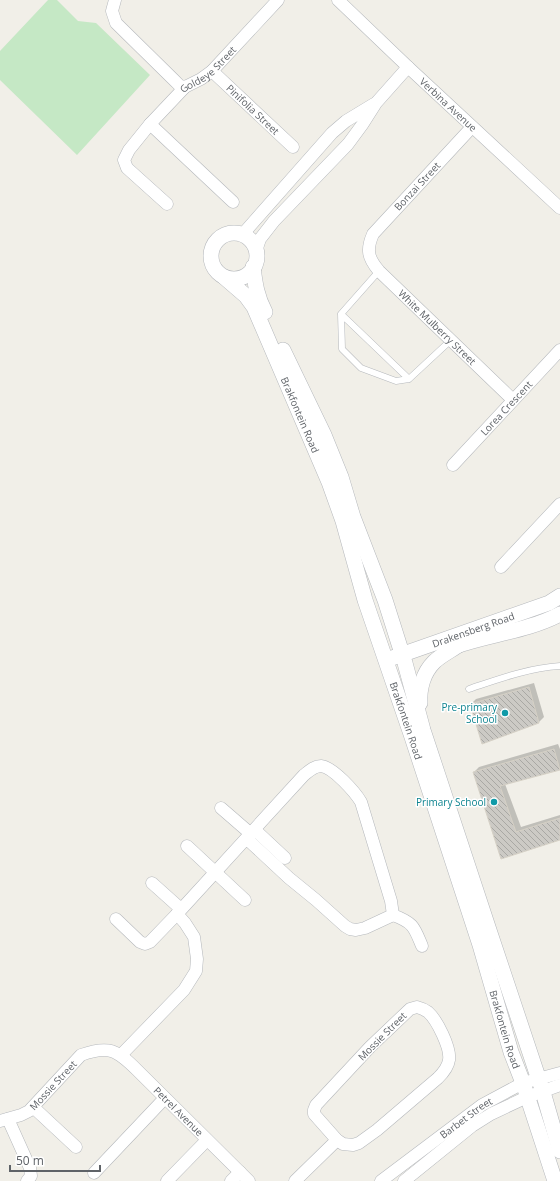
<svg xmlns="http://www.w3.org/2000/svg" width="560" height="1181" viewBox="0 0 560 1181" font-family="'Open Sans',sans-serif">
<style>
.park{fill:#c5e8c5}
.shadow{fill:#0003}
.building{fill:url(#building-back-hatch);stroke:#d6d1c6}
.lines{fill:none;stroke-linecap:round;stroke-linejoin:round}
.service-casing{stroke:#b5b8bc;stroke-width:7}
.minor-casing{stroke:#b5b8bc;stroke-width:13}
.tertiary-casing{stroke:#b5b8bc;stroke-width:16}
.service{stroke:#fff;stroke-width:6}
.minor{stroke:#fff;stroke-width:12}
.tertiary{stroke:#fff;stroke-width:15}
.culture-dot{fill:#0f9aa8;stroke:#fff;stroke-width:1.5}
.labels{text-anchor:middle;stroke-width:3;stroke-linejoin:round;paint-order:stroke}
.street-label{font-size:10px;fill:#5f6368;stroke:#fff}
.culture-label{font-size:10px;fill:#0d838f;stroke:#fff;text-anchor:end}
</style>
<defs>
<pattern id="building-back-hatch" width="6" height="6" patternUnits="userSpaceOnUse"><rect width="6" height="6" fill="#cccac5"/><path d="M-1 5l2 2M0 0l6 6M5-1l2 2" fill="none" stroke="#a9a8a4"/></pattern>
</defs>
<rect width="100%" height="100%" fill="#f1efe8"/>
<path class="park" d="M48,0h9l21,21 18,2 54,52 -73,80 -77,-75v-29z"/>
<path class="shadow" d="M534,683l10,34 -5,5 -68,-18 5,-5z
M558,744l2,5v20l-55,15 16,43 39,-12v24l-58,19 -28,-86 5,-5z"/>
<path class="building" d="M529,687l10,36 -57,21 -12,-40z
M554,749l6,21 -60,16 16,46 44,-14v22l-59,19 -28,-87z"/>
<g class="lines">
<g class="service-casing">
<path id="service" d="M379,271l-38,43 1,35 19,19 35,13 13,-2 42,-39
M341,314l68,65
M469,689c30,-10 59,-21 91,-23"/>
</g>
<g class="minor-casing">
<g id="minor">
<path d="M115,0l-3,11 4,12 58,57 6,6 5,1"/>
<path id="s1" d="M338,0l70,67 152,141"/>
<path id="s2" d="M212,71l81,76"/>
<path d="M150,124l83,78"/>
<path id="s3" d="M472,127l-99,107c-7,16 -5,24 6,37l134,129"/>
<path id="s4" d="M167,204l-40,-36 -3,-8 5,-10 21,-26 35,-37 16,-8 11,-8 66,-71"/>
<path d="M242,235l90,-102 14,-12 28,-17"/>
<path d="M256,251l4,-12 14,-18 74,-77 14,-19 14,-22 32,-36"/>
<path id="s5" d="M453,465l107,-115"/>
<path d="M501,567l59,-63"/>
<path d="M221,808l30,26"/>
<path d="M255,830l30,28"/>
<path d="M187,846l58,54"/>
<path d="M152,883l29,26"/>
<path d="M393,915c21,8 21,12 29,31"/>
<path d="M116,919l24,23 5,2 5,-2 27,-28"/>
<path d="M417,1007c4,1 7,2 11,5 9,8 23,36 21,48 -1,7 -6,13 -11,18l-61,52 -18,13 -6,2 -10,-1 -6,-4 -23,-26v-4l2,-5 54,-58 40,-38z"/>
<path d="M121,1055l63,-65 12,-19 1,-12 -3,-22 -9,-14 -8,-9 127,-139c5,-4 10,-9 17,-9 12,1 34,26 40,36l30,99 2,14 -28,13 -9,2 -6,-1 -5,-3 -29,-26 -27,-22 -42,-39"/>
<path d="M33,1107l43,40"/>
<path d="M8,1119l22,49 1,8 -4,5"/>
<path id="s6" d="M0,1121l21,-6 8,-4 52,-56c28,-10 36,-5 56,15l112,111"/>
<path d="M94,1173l71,-75"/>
<path d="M167,1181l40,-41"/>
<path d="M231,1181l9,-9"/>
<path d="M295,1181l42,-41"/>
<path id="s7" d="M381,1181l101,-76 41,-22 37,-10"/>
<path d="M404,1181l68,-55 19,-12 36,-17 33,-12"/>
</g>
</g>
<g class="tertiary-casing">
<g id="tertiary">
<circle cx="234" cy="256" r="23"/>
<path d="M253,267c2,17 4,30 12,45"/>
<path id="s8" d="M224,277l22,19 8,11 75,175 14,39 22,79 47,137 68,208 31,107 12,31 32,98"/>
<path d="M283,350l41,85 17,42 12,40 32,83 20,63 18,67 66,200 54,162 17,59"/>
<path d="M456,646c34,-12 72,-15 104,-32"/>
<path id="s9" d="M392,658l157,-55 11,-7"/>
<path d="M420,703c-1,-14 3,-30 14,-41 7,-7 18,-12 26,-18"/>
</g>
</g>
<use href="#service" class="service"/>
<use href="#minor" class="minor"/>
<use href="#tertiary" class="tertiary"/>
</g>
<g class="culture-dot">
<circle cx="505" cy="713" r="4"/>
<circle cx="494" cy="802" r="4"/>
</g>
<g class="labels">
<g class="street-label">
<text dy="4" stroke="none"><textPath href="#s4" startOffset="187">Goldeye Street</textPath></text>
<text dy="4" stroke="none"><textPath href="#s1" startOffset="152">Verbina Avenue</textPath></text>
<text dy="4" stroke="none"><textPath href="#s2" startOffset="56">Pinifolia Street</textPath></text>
<text transform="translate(417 186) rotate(-47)" y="4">Bonzai Street</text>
<text dy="4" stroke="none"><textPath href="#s3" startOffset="267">White Mulberry Street</textPath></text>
<text dy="4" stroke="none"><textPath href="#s5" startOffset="78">Lorea Crescent</textPath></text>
<text dy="4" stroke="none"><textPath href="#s8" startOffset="160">Brakfontein Road</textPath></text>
<text dy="4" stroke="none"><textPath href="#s9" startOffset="86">Drakensberg Road</textPath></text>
<text dy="4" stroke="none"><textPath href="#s8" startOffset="484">Brakfontein Road</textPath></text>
<text dy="4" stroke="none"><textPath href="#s8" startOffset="808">Brakfontein Road</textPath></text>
<text transform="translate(382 1036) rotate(-45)" y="4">Mossie Street</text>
<text dy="4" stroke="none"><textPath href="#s6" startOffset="66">Mossie Street</textPath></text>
<text dy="4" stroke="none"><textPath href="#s6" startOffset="229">Petrel Avenue</textPath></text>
<text dy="4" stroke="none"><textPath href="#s7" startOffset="106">Barbet Street</textPath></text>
</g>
<g class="culture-label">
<text x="497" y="711">Pre-primary<tspan x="497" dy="12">School</tspan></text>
<text x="486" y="806">Primary School</text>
</g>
</g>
<path d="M10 1165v6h90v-6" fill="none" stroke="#5f6368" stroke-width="2"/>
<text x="16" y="1165" font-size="12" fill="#5f6368" stroke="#ffffff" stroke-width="3" paint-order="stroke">50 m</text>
</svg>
